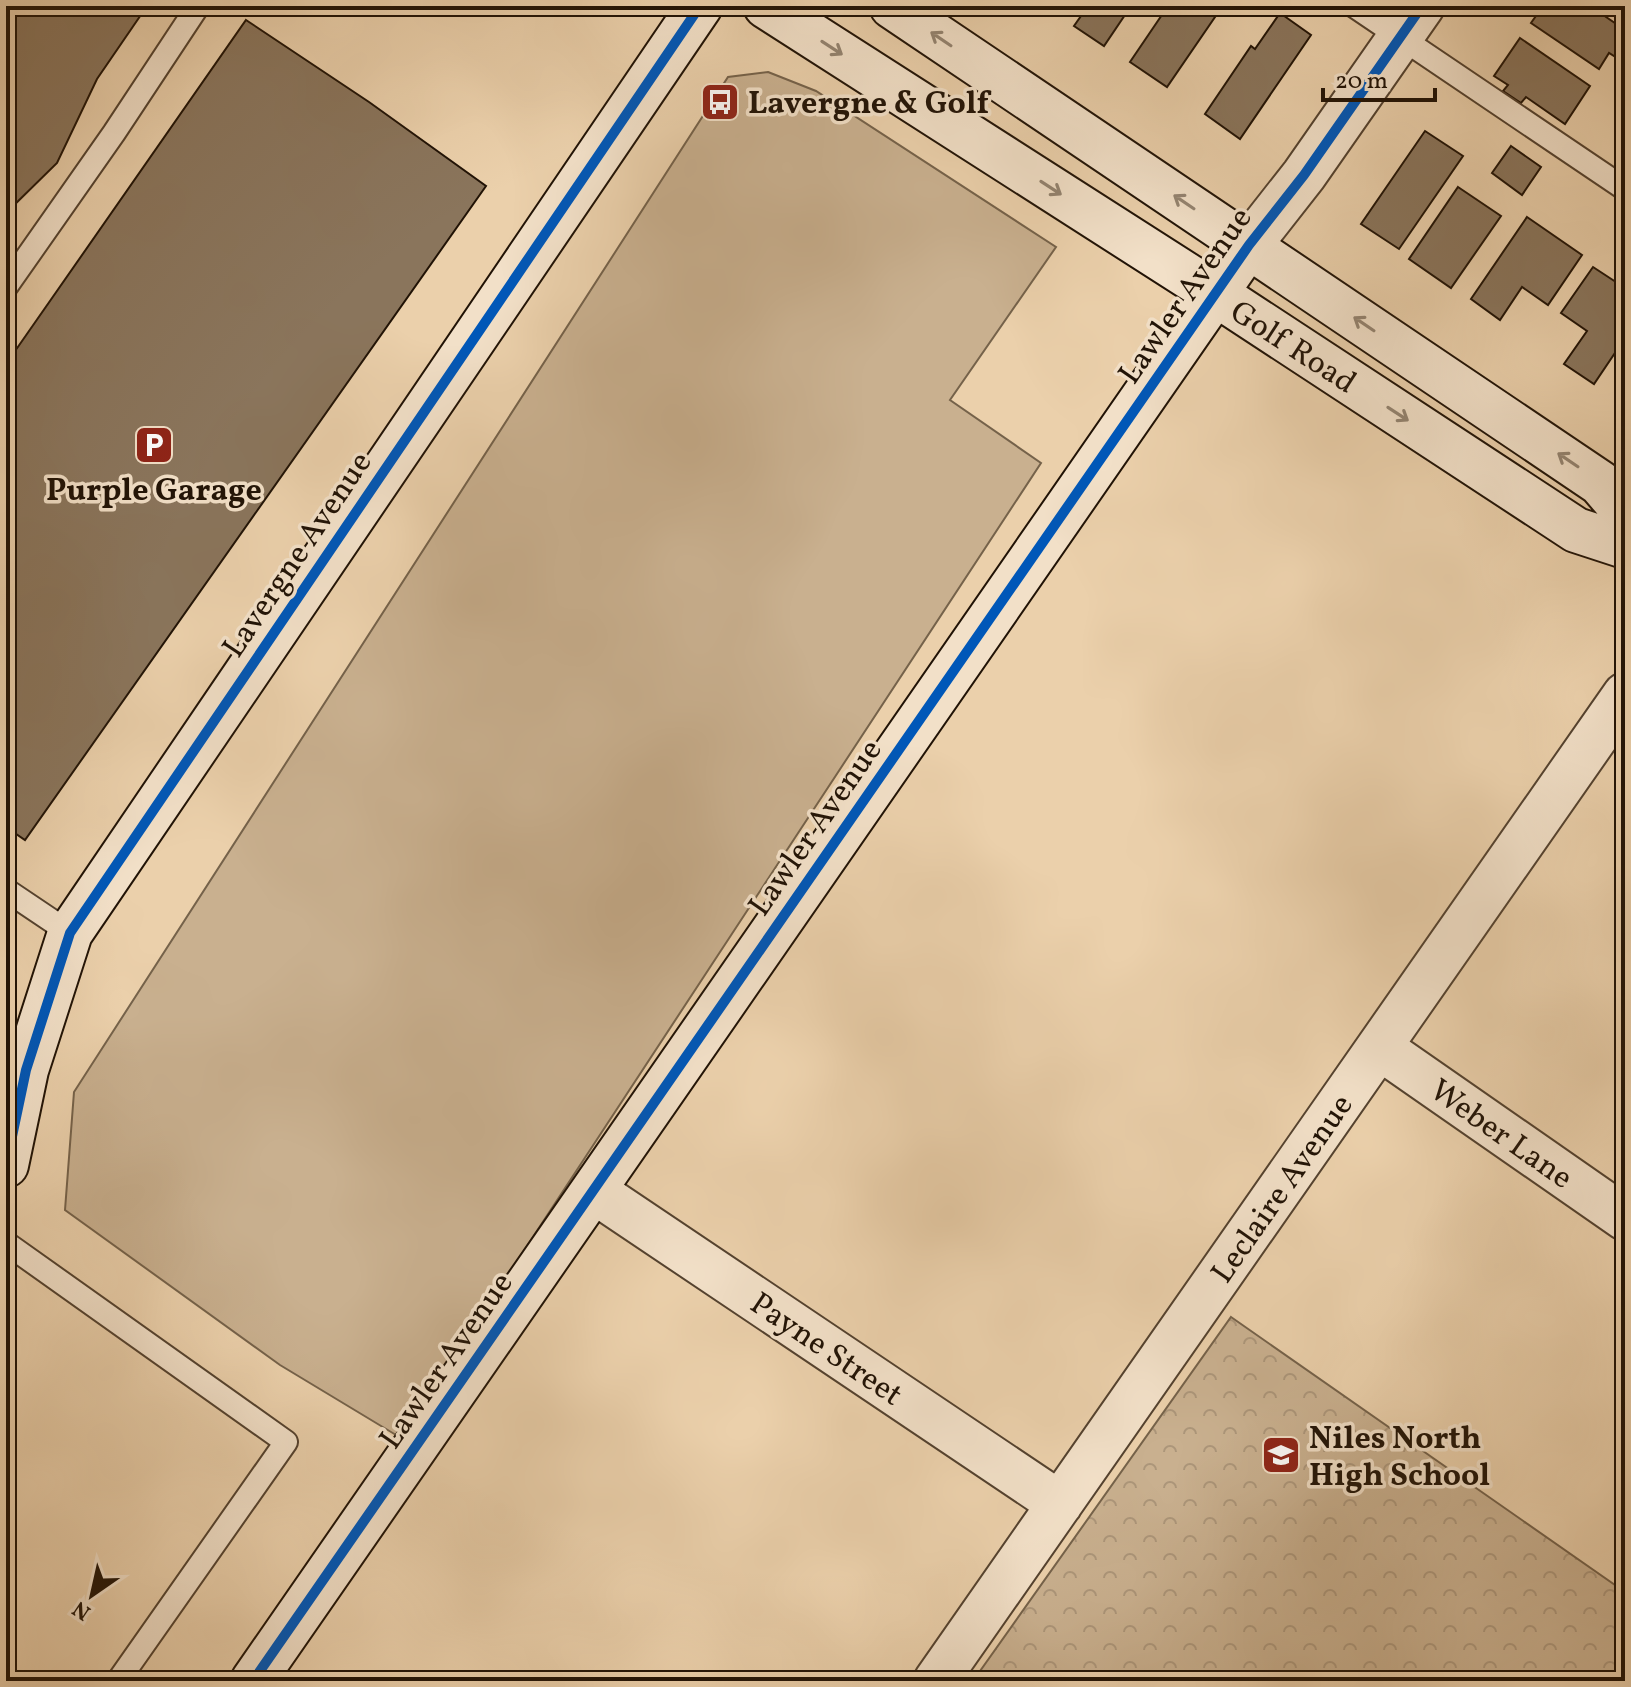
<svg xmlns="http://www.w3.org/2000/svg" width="1631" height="1687" viewBox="0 0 1631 1687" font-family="Vollkorn,serif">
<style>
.grass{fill:#c9b08f;stroke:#75624a;stroke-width:2}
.forest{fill:url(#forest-crowns);stroke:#75624a;stroke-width:2}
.building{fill:#8a755c;stroke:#211306;stroke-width:2}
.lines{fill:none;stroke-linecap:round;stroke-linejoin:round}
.lane-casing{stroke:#54422f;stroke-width:26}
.street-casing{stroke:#54422f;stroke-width:48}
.secondary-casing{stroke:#211306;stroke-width:48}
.lane{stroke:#f2e0c8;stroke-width:22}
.street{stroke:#f2e0c8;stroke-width:44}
.secondary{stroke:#f2e0c8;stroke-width:44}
.cycleway-casing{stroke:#f2e0c8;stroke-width:15}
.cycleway{stroke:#0057b8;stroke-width:10}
.oneway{stroke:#948471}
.labels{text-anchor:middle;stroke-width:7;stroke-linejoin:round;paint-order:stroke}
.poi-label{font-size:32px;font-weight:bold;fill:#211306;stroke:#f2e0c8;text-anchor:start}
.street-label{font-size:32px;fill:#211306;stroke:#f2e0c8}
</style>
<defs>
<pattern id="forest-crowns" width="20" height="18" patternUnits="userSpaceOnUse" patternTransform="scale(2)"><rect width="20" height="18" fill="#c9b08f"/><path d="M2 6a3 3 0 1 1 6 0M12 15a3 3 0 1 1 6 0" fill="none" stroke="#ac967a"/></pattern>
</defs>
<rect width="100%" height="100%" fill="#ebd0ab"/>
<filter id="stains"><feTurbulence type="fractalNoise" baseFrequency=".0025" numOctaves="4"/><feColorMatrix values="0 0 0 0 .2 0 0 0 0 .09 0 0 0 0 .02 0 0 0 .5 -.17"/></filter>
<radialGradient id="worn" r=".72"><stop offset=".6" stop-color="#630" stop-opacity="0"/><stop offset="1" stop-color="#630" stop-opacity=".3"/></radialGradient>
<path class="grass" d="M768,72l48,19 240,156 -106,153 91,63 -640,975 -121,-73 -215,-155 9,-118 654,-1015z"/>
<path class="forest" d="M1231,1317l394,275v89h-652z"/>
<path class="building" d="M6,6h141l-50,73 -40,84 -51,50z
M1088,6h43l-27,40 -30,-20z
M1168,6h30l17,11 -48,70 -37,-25z
M1543,6h47l35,24v33l-16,-10 -10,16 -68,-46z
M1280,13l31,22 -71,104 -35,-25 46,-68 4,3z
M246,20l123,82 117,84 -461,654 -19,-13v-463z
M1520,38l70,48 -25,38 -39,-27 -5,6 -18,-12 5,-6 -14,-9z
M1425,131l38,25 -64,93 -38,-25z
M1511,146l30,21 -19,28 -30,-22z
M1458,187l43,29 -50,72 -42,-29z
M1527,217l55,38 -34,50 -26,-18 -22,33 -29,-21z
M1593,267l32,21v50l-31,46 -30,-20 23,-33 -26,-18z"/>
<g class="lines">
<g class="lane-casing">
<path id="lane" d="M1354,6l271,183
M6,287l108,-154 84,-127
M6,890l64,43
M6,1243l280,199 -168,239"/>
</g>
<g class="street-casing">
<path id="street" d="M1249,245l55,-70 118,-169
M1379,1047l246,171
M594,1191l466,313
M936,1681l689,-986"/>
</g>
<g class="secondary-casing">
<path id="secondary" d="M766,6l450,288 360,236 49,16
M892,6l708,477 25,29
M6,1165l20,-95 44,-137 630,-927
M253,1681l996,-1436"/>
</g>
<use href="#lane" class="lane"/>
<use href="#street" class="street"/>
<use href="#secondary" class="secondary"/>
<g class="cycleway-casing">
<path id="cycleway" d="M6,1165l20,-95 44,-137 630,-927
M253,1681l996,-1436 55,-70 118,-169"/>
</g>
<use href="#cycleway" class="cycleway"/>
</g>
<defs><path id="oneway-shaft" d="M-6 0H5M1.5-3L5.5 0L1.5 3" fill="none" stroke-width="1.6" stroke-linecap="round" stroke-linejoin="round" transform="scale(2)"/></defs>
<g class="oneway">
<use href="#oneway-shaft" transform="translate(941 39) rotate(-146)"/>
<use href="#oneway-shaft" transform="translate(832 48) rotate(33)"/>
<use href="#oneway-shaft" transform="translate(1051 188) rotate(33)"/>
<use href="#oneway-shaft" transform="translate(1184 202) rotate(-146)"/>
<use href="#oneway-shaft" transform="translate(1364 324) rotate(-146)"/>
<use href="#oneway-shaft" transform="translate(1398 414) rotate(33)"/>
<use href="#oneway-shaft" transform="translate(1568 460) rotate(-146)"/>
</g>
<defs>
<g id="bus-square" transform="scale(2)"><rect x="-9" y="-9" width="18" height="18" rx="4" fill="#8f2418" stroke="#f2e0c8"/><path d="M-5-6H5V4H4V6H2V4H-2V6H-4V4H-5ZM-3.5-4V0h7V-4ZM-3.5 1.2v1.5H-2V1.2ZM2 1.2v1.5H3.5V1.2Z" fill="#fff"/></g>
<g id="parking-square" transform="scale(2)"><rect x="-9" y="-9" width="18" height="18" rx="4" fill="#8f2418" stroke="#f2e0c8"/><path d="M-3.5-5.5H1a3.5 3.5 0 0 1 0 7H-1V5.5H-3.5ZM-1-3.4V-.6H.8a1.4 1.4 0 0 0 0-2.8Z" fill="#fff"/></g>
<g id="school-square" transform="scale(2)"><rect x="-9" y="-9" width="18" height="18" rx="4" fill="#8f2418" stroke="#f2e0c8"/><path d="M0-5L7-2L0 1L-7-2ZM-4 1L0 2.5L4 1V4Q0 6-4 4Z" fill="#fff"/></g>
</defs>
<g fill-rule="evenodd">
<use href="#bus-square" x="720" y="102"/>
<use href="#parking-square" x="154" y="445"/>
<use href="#school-square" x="1281" y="1455"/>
</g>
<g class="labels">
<g class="poi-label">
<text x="748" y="113">Lavergne &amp; Golf</text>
<text x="154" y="500" text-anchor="middle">Purple Garage</text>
<text x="1309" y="1448">Niles North<tspan x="1309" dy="37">High School</tspan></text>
</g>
<g class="street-label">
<text transform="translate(1184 295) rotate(-55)" y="11">Lawler Avenue</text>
<text transform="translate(1294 346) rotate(33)" y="11">Golf Road</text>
<text transform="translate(296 554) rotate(-56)" y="11">Lavergne Avenue</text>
<text transform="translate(814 827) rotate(-55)" y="11">Lawler Avenue</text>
<text transform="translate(1502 1133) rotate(35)" y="11">Weber Lane</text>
<text transform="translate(1281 1188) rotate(-55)" y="11">Leclaire Avenue</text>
<text transform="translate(827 1348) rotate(34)" y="11">Payne Street</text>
<text transform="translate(445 1360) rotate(-55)" y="11">Lawler Avenue</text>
</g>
</g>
<rect width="1631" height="1687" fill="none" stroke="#ebd0ab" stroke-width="32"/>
<rect x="8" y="8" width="1615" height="1671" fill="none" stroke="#211306" stroke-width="4"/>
<rect x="16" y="16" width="1599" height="1655" fill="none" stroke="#211306" stroke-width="2"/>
<g transform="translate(92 1595) rotate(214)" stroke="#f2e0c8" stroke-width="6" paint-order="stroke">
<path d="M0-6L14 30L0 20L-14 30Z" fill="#211306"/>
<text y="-12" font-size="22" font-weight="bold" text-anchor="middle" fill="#211306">N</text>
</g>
<path d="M1323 88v12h112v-12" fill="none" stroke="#211306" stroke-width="4"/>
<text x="1335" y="88" font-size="24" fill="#211306" stroke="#f2e0c8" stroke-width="6" paint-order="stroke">20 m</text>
<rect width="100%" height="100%" filter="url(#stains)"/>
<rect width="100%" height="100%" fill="url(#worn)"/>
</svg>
